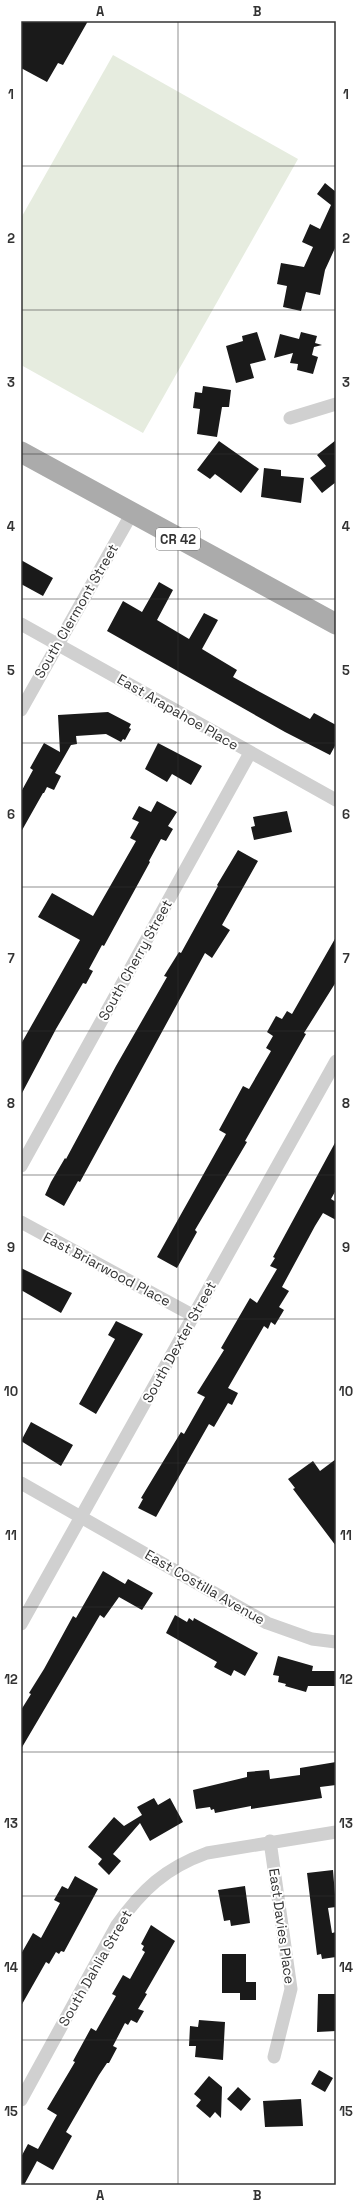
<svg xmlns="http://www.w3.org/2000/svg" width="357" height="2206" viewBox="0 0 357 2206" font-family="'Space Grotesk',sans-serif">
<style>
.garden{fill:#e6ecdf}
.building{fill:#1a1a1a}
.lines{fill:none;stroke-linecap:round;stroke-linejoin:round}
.street{stroke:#d0d0d0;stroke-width:13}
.primary{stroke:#ababab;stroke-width:21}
.grid{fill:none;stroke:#333;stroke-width:1;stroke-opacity:0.55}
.labels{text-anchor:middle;stroke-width:4;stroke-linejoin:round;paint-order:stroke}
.shield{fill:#fff;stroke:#707070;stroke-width:1}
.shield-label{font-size:13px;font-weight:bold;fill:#333}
.street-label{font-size:14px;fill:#333;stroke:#fff}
.neatline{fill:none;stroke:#333;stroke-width:1.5}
.grid-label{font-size:13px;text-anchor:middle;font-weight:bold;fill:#333}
</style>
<rect width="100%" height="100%" fill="#fff"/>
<path class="garden" d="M113,55l185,104 -155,274 -122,-68v-147z"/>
<path class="building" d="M21,21h67l-25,44 -5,-2 -11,19 -26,-14z
M325,183l11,9v54l-11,24 -5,25 -14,-3 -5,19 -18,-4 4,-21 -10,-2 4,-21 23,4 9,-20 -11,-5 8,-18 10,5 11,-24 -14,-11z
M257,332l9,28 -16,4 4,14 -18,5 -10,-37 17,-5 -1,-5z
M301,332l16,4 -2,7 7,2 -8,2 -2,8 6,2 -5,17 -16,-4 1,-6 -8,-1 3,-10 -19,5 6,-24 19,5z
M203,386l28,4 -2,17h-7l-5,30 -20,-3 3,-25 -7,-1 2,-16 7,1z
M336,440v42l-14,11 -12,-15 16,-12 -9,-11z
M219,441l40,28 -18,24 -26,-19 -5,5 -13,-9z
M264,468l17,2v6l23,2 -3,25 -40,-6z
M21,560l32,18 -10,18 -22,-12z
M159,582l14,8 -16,30 32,19 15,-26 14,7 -16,29 35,21 -4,7 27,15 50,27 4,-6 22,12v19l-6,11 -45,-23 -178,-101 16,-30 19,11z
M108,712l23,12 -2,4 2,1 -6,11 -2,-1 -2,3 -15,-8 -30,2 1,8 -6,1 -16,28 6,3 -7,14 -7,-3 -3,6h-1l-22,39v-40l12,-22 -3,-2 14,-25 16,9 -2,-37z
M158,743l44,23 -11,19 -19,-11 -5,8 -22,-13z
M157,801l20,11 -9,14 5,3 -7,12 -5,-2 -12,22 1,1 -46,84 -2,-1 -13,24 4,2 -7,13 -3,-1 -27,46 -35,66v-51l59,-104 -42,-23 14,-24 41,23 43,-75 -6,-3 9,-16 -7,-3 7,-13 12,6z
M287,811l5,21 -38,8 -3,-13 4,-1 -2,-9z
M238,850l20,11 -36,64 8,5 -18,28 -7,-5 -125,229 -2,-1 -14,25 -19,-11 6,-13 14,-24 1,1 50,-93 51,-89 -3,-1 15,-24 2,1 37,-67 -1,-1z
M336,937v45l-32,51 2,1 -61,107 2,1 -52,88 2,2 -20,36 -20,-11 69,-123 -7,-4 24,-44 6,3 22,-38 -5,-3 7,-12 -6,-4 9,-16 6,3 5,-8 5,3z
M336,1141v49l-5,9 5,3v18l-13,-7 -8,13 -33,61 7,4 -10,16 5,3 -9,15 -4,-3 -3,7 -4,-3 -36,62 10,5 -6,12 -4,-2 -14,24 -5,-3 -53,93 -18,-9 5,-9 -2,-1 40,-66 3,2 21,-37 -8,-4 27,-43 -3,-2 29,-50 7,5 20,-34 -7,-3 5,-8 -2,-1z
M21,1268l51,25 -11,20 -40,-23z
M116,1321l27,13 -47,80 -17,-10 36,-65 -7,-4z
M31,1422l42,23 -12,21 -40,-25z
M336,1459v87l-43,-57 2,-1 -7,-9 25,-18 7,10z
M103,1571l22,13 3,-5 25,14 -11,17 -23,-13 -15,21 -4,-3 -79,134v-39l10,-16 -2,-1 15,-24 29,-53 3,2z
M175,1615l12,7 2,-4 4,3 1,-3 64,35 -13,23 -11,-6 -3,6 -17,-9 3,-5 -51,-29z
M278,1656l35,10 -1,5h24v15h-28l-2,6 -21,-6 1,-2 -8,-2 1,-6 -6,-1z
M336,1762v23l-16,2 2,11 -71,11v-3l-36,7 -1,-4 -3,1 -1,-3 -14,2 -3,-19 54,-13v-5l22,-2 1,9 30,-4v-7z
M154,1798l4,7 12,-7 13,24 -33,19 -10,-18 -27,31 8,7 -12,14 -11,-11 4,-5 -14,-12 26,-30 10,9 18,-11 -5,-8z
M333,1870l3,37 -8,1 4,25 4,-1v25l-14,2 -1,-5 -4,1 -10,-82z
M75,1876l23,13 -34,63 -3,-1 -2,3 -3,-2 -7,12 -3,-2 -25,44v-52l12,-21 8,5 19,-35 -6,-3 8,-14 6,3z
M245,1886l5,37 -19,3 -1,-6 -6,1 -6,-31z
M151,1925l24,16 -30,52 2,1 -9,15 6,2 -7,12 -6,-3 -3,5 -3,-2 -12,23 4,2 -8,15h-2l-8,12 -33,57 6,4 -19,34 -16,-9 -13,24h-3v-28l7,-13 10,5 19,-34 -10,-6 28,-47 -2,-1 18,-33 5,3 20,-35 -4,-2 11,-19 7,4 15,-27 -3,-2 2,-4 -3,-2z
M222,1954h24v28h10v18h-16v-7h-18z
M318,1994h18v37l-19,1z
M199,2020l26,2 -2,38 -28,-3 1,-11h-7l1,-20 8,1z
M319,2070l14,8 -8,14 -14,-8z
M209,2076l13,11 -1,31 -6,-6 -5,6 -14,-12 5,-6 -7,-6z
M238,2087l13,12 -10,12 -14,-12z
M301,2099l2,27 -38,1 -2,-26z"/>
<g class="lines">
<path class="street" d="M290,418l46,-14
M21,624l315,176
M21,710l111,-197
M21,1166l229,-413
M21,1222l173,94
M21,1483l246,140 45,16 24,3
M21,1624l315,-563
M270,1841l21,148 -17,68
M21,2100l96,-175c25,-35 48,-57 90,-72l129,-21"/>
<path class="primary" d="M21,452l315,172"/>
</g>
<path class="grid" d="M178,21v2164M21,166h315M21,310h315M21,454h315M21,599h315M21,743h315M21,887h315M21,1031h315M21,1175h315M21,1319h315M21,1463h315M21,1607h315M21,1752h315M21,1896h315M21,2040h315"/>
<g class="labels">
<rect class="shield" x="156" y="528" width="44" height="22" rx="3"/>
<g class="shield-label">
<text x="178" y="544">CR 42</text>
</g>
<g class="street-label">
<text transform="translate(76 611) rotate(-60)" y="5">South Clermont Street</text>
<text transform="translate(178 712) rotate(30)" y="5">East Arapahoe Place</text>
<text transform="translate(135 960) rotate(-61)" y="5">South Cherry Street</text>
<text transform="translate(107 1269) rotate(28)" y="5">East Briarwood Place</text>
<text transform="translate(179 1342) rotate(-61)" y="5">South Dexter Street</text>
<text transform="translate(205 1587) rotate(30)" y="5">East Costilla Avenue</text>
<text transform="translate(282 1926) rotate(82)" y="5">East Davies Place</text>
<text transform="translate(95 1968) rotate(-60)" y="5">South Dahlia Street</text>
</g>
</g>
<rect width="357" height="2206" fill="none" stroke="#ffffff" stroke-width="44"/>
<rect x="22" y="22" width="313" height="2162" class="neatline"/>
<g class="grid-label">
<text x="100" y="16">A</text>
<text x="257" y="16">B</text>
<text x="11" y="99">1</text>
<text x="346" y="99">1</text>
<text x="11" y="243">2</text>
<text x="346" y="243">2</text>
<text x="11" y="387">3</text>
<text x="346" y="387">3</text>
<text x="11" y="531">4</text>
<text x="346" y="531">4</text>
<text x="11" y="675">5</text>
<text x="346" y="675">5</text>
<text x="11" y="819">6</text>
<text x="346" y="819">6</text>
<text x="11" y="963">7</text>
<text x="346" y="963">7</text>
<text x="11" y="1108">8</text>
<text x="346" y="1108">8</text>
<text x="11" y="1252">9</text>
<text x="346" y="1252">9</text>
<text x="11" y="1396">10</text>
<text x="346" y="1396">10</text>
<text x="11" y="1540">11</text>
<text x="346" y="1540">11</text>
<text x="11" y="1684">12</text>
<text x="346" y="1684">12</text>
<text x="11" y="1828">13</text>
<text x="346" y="1828">13</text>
<text x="11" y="1972">14</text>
<text x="346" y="1972">14</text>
<text x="11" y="2116">15</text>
<text x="346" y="2116">15</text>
<text x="100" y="2200">A</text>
<text x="257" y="2200">B</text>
</g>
</svg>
